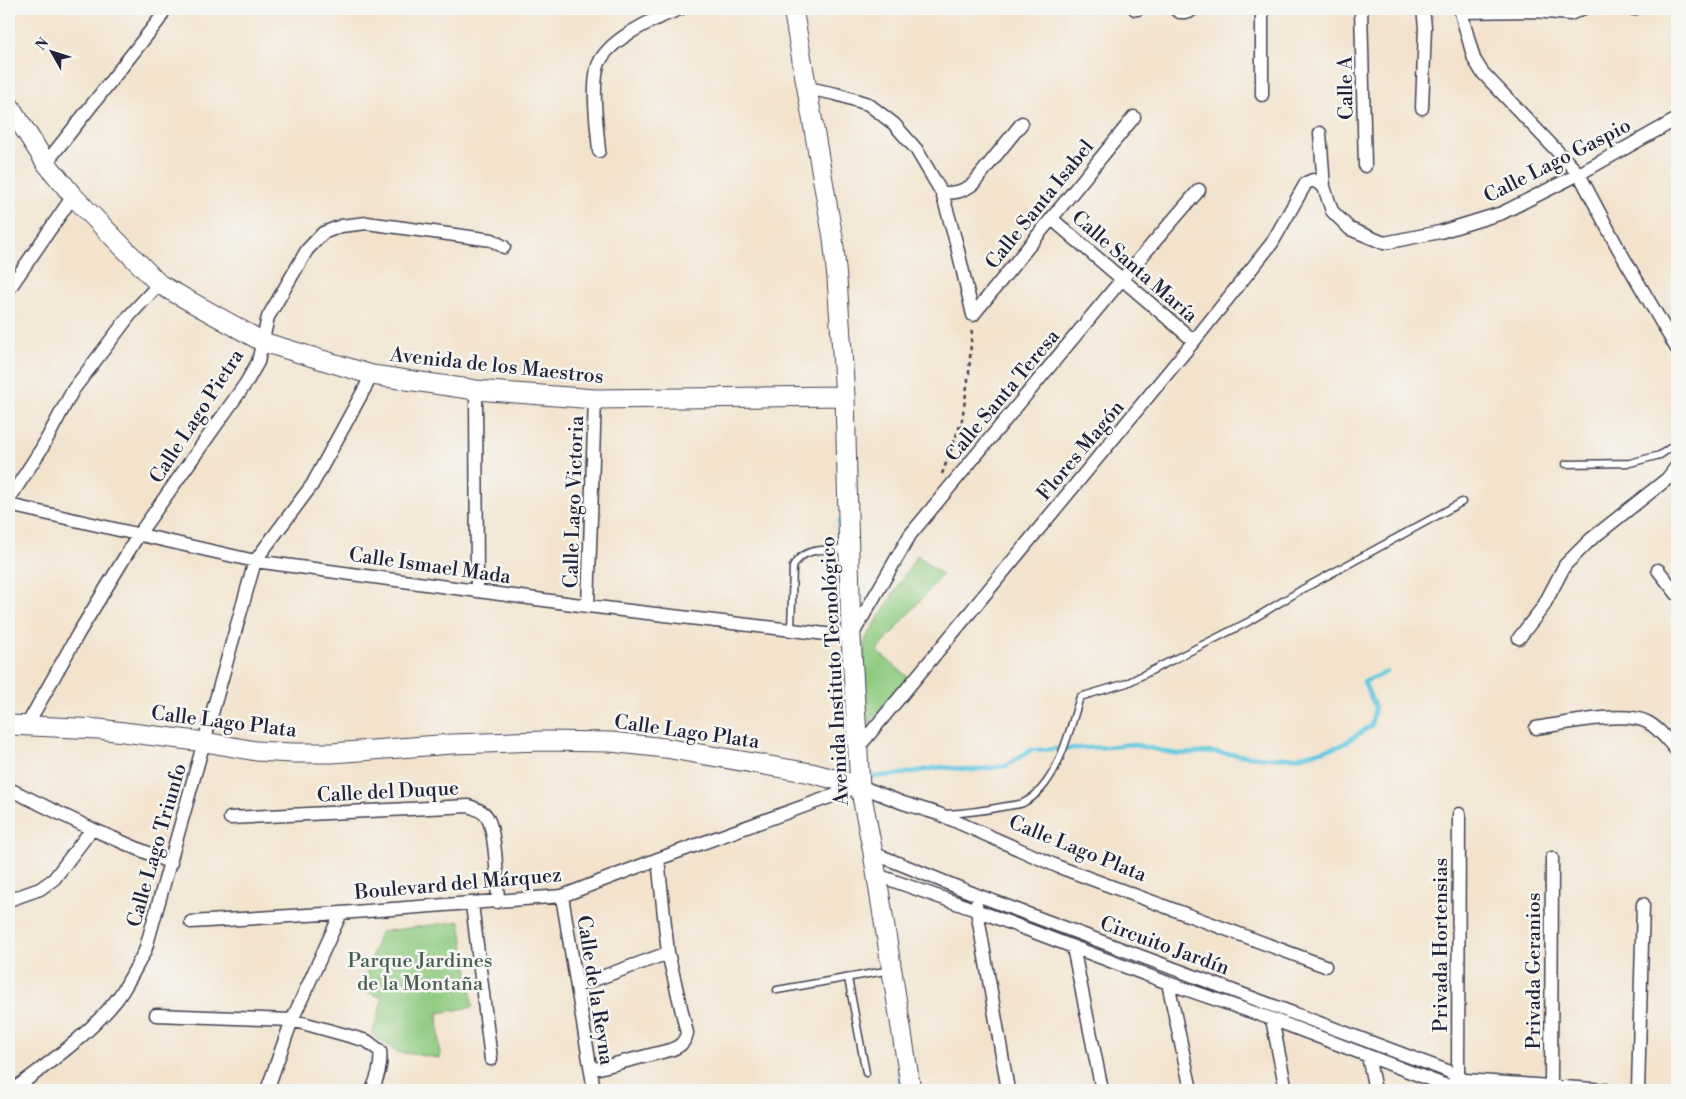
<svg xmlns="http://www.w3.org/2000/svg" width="1686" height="1099" viewBox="0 0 1686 1099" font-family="'Libre Bodoni',serif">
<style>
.green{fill:#8eca7f;stroke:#58765d}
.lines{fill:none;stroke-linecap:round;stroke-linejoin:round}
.stream{stroke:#62c7e0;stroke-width:4.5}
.lane-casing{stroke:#413f51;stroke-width:9}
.street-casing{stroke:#413f51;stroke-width:15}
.secondary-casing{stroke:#413f51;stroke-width:21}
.path{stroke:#413f51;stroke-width:2.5;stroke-dasharray:4 4;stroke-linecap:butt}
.lane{stroke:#fff;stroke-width:6}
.street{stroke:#fff;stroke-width:12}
.secondary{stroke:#fff;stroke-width:19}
.labels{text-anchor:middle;stroke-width:5;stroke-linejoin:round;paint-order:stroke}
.street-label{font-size:20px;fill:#22223b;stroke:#f6f6f2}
.park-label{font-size:20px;fill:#485d53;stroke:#f6f6f2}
</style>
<rect width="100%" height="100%" fill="#f6f6f2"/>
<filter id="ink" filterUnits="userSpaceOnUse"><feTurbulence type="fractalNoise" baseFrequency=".02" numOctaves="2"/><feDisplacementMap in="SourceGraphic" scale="10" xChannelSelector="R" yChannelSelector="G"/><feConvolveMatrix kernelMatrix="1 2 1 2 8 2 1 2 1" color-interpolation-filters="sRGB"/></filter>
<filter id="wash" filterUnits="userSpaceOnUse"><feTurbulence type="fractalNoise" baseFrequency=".0096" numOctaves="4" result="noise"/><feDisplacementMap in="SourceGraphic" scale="20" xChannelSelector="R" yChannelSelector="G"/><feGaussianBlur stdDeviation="1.12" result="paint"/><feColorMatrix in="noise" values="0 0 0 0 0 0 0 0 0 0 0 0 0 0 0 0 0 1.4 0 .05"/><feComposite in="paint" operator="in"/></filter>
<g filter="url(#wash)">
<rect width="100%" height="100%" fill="#f3e3cd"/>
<path class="green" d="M917,555l25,20 -65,76 31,26 -39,47 -7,-26 3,-58z
M460,921l13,86 -35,6 2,45 -43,-6 -25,-17 11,-37 -22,-8 19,-58z"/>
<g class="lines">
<path class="stream" d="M803,9l1,8
M839,521l2,112
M865,777l30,-2 47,-8 30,3 34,-4 25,-16 77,-3 22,-3 47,10 32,-2 59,6 30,-1 42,-11 31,-20 4,-19 -11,-25 23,-10
M899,1072l2,18"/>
</g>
</g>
<g filter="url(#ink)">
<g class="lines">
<g class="lane-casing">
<path id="lane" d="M1615,9l20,3
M1461,15l73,-1 37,3 18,-8
M1566,464l64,-1 30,-8 17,-12
M791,630l2,-63c10,-21 34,-17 54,-18
M946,814c21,-1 41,-4 61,-8 5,-1 11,-1 16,-3 35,-17 46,-72 57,-106l47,-14 121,-61 53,-32 161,-88
M848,978l18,95
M777,990l114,-20"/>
</g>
<g class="street-casing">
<path id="street" d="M1135,9h3
M1175,9l5,3h9l4,-3
M1361,9l4,157
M1460,9l14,50 8,13 97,102 39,74 59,101
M807,88l29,6 32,10 26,20 22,25 26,44 14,49 17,73
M1262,95v-86
M1422,108l3,-81 -2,-18
M1320,133l4,54 8,24 18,18 34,14 56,-11 62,-19 77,-39 98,-55
M599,151c-2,-27 -7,-56 -2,-82 6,-28 58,-51 83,-60
M46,163l113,-143 6,-11
M942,193c13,0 20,-1 31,-9l49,-61
M1052,219l142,122
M9,289l64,-93
M973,315l161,-198
M476,390l1,200
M9,499l33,-51 31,-58 57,-75 29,-31
M9,505l246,56 333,45 263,31 59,-102 213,-257 76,-88
M1658,570l19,24
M588,606l7,-207
M1519,638l24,-31 22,-42 25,-25 77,-61 10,-13
M27,725l51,-91 61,-100 107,-151 12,-21 10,-45 39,-67 16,-17 18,-7 26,-3 125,17 12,7
M1536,728c26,-4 89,-18 111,-6 12,6 21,19 30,29
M858,748l336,-407 78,-98 34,-60 7,-3 11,7
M9,789l83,40 79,34
M230,818l239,-12c7,3 16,5 19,13 8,15 9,63 10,83
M873,853l104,42 468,175 20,10
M877,875l99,35 192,73 104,36 175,67 18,-6 141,10
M562,896l32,194
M9,900l31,-11 14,-10 38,-50
M472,904l19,155
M976,905l32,185
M191,922l150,-9 221,-17 96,-37 202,-73 43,17 36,11 120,53 266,99
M1073,947l29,143
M1168,983l23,107
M577,986l91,-33
M156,1015l136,5 75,21 13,10c2,14 -2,26 -8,39
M1272,1019l14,71
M1368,1056l7,34
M591,1070l79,-20c9,-3 15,-7 17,-17l-19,-80 -10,-94
M1458,1076l1,-262
M1551,1085l1,-227
M13,1090c37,-28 76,-55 105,-92 10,-14 18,-31 27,-47l110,-390 57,-76 60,-110
M267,1090l25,-70 49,-107
M1638,1090l5,-186"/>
</g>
<g class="secondary-casing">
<path id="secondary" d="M793,9l40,229 4,41 8,117 6,241 9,149 13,67 38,237
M9,105l37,58 27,33 86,88 104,58 109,33 104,15 119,9 250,-3
M9,725l90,4 106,13 51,9 36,2h40l120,-9 91,-3 68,1 54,6 146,25 49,13"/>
</g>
<path class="path" d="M942,474l20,-54 7,-47 3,-45"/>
<use href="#lane" class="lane"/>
<use href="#street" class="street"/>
<use href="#secondary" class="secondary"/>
</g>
</g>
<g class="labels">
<g class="street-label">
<text transform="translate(1345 88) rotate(-91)" y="7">Calle A</text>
<text transform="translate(1557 160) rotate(-27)" y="7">Calle Lago Gaspio</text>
<text transform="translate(1039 204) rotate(-51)" y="7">Calle Santa Isabel</text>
<text transform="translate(1135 266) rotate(41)" y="7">Calle Santa María</text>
<text transform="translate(497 365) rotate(6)" y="7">Avenida de los Maestros</text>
<text transform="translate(1002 395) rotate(-50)" y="7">Calle Santa Teresa</text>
<text transform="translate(196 416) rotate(-57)" y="7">Calle Lago Pietra</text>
<text transform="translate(1080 450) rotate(-50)" y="7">Flores Magón</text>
<text transform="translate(573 502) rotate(-88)" y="7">Calle Lago Victoria</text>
<text transform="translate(430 565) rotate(8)" y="7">Calle Ismael Mada</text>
<text transform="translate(834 671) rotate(-93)" y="7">Avenida Instituto Tecnológico</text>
<text transform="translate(224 721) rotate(7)" y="7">Calle Lago Plata</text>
<text transform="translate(687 731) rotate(8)" y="7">Calle Lago Plata</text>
<text transform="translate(388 791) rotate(-3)" y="7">Calle del Duque</text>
<text transform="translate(156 845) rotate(-74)" y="7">Calle Lago Triunfo</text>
<text transform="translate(1078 848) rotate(22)" y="7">Calle Lago Plata</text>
<text transform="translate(458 883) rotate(-5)" y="7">Boulevard del Márquez</text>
<text transform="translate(1165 945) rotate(20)" y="7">Circuito Jardín</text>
<text transform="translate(1440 945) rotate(-90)" y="7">Privada Hortensias</text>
<text transform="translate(1533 971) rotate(-90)" y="7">Privada Geranios</text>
<text transform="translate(596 990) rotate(81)" y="7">Calle de la Reyna</text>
</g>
<g class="park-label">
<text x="420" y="967">Parque Jardines<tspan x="420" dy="23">de la Montaña</tspan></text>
</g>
</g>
<rect width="1686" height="1099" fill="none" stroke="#f6f6f2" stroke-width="30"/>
<g transform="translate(52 52) rotate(309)" stroke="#f6f6f2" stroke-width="4" paint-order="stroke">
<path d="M0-4L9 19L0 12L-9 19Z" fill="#22223b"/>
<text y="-8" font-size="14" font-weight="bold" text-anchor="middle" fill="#22223b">N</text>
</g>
</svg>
